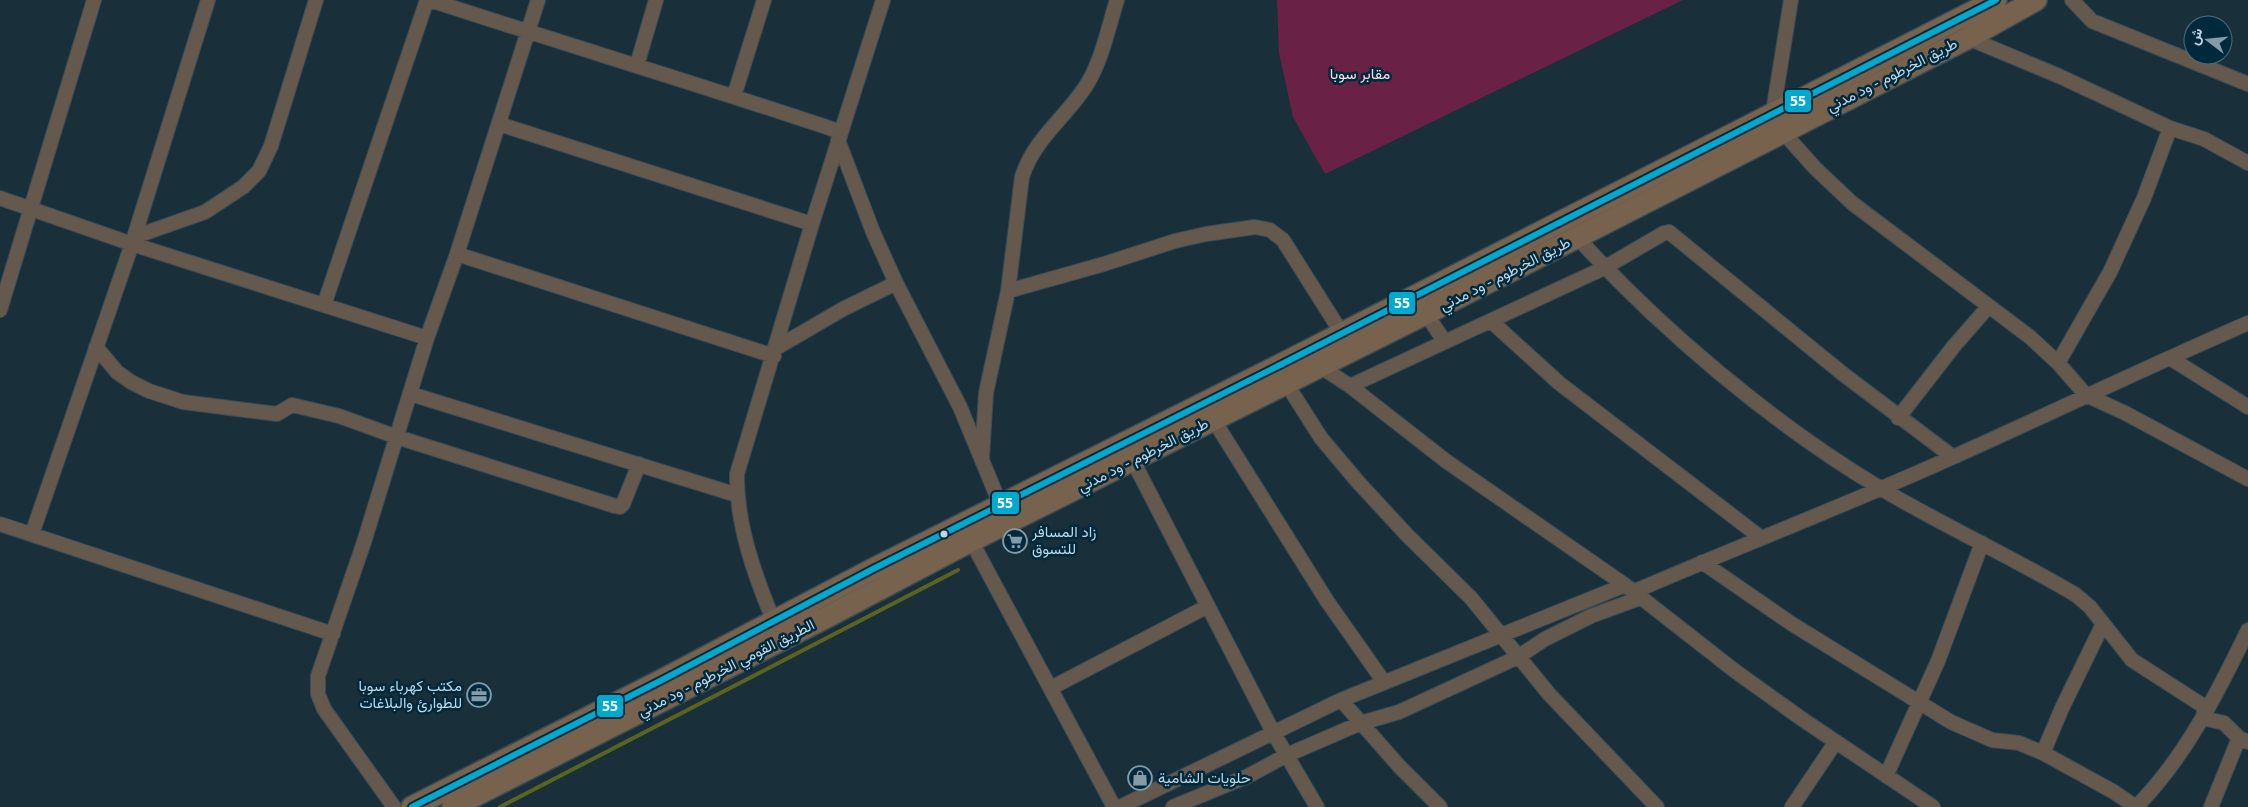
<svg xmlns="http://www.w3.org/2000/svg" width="2248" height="807" viewBox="0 0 2248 807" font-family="'Open Sans',Vazirmatn,sans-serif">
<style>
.green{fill:#692146}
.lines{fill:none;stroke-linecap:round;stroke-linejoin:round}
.stream{stroke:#5a6320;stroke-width:4}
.minor-casing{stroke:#394c57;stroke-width:16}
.highway-casing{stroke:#394c57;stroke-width:24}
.minor{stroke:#65584d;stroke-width:14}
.highway{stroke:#77624e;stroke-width:21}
.bus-1-casing{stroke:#00293c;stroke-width:10}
.bus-1{stroke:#00a9ce;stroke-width:6}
.bus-dot{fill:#bdd7e7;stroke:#00293c;stroke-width:2}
.labels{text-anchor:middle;stroke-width:5;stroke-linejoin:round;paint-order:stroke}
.park-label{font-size:15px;fill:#fad9e4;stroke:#00293c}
.street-label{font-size:15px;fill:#bdd7e7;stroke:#00293c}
.poi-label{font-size:15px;fill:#bdd7e7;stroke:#00293c;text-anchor:start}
.line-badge{stroke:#00293c;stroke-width:2}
.badge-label{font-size:14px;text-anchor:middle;font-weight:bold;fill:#fff}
</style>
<rect width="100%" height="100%" fill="#192f3a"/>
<path class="green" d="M1277,0h406l-358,174 -32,-57 -14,-64z"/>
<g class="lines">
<path class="stream" d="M500,807l458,-237"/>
<g class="minor-casing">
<path id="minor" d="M430,0c137,45 275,86 411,132
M2072,0l20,21 156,63
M1968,38l91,38 111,52 34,11 44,24
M637,65l19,-65
M734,96l30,-96
M1773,112l18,-112
M499,124l313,100
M1782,131l33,37 37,35 178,134 28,26 28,32 39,18 123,66
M838,140l35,92 23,51 64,124 43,104
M0,198l132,46 295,94
M134,237l71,-25 38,-25 16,-16 12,-25 45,-146
M1577,237c83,92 196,187 303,251 64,38 132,69 196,107l14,12 42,53 73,47 -2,11 21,5 15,15 9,4
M457,254l317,102
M1008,291l96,-27 71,-23 31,-7 49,-7 15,3 13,10 58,92
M324,305l103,-305
M0,310l94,-310
M1426,314l19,28
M1492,322l67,61 201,154
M96,347l21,25 14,10 18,9 34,11 94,12 15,-9 47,11 58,21 218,69 5,1 3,-3 16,-40
M776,348l67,-39 53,-26
M2170,358l78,49
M2058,363l52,-91 34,-74 26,-70
M1321,367l29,19 96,75 179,124 110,86 67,48 131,88
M1286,383l35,55 37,44 49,53 64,63 78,96 108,113
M1350,386l254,-118 60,-35 5,-1 174,142 110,83
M411,394l326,101
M1898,418l56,-72 35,-40
M1213,419l114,182 57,81
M982,458l4,-65 22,-102 14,-114c11,-35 38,-55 59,-84 20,-26 26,-62 36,-93
M1133,461l140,271 44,75
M0,524l333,110
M32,534l100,-290 76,-244
M968,535l146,272
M1702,562l90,62 159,98 41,18 27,3 24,10 71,39 22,15
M1633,592c106,-46 214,-87 320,-135 98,-44 196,-91 295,-134
M774,622c-19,-46 -38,-98 -37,-148l75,-250 71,-224
M1051,688l157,-82
M1341,700l58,66 41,41
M2043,753l19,-45 41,-84
M1886,776l52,-115 44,-118
M394,807l-70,-98 -6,-15v-18l46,-134 63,-204 30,-84 81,-254
M1120,807l221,-107 284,-115
M1173,807l75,-31 39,-21 74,-32 38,-11 119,-55 27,-18 46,-23 49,-18
M1792,807l43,-64
M2136,807c49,-49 82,-115 112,-177
M2211,807l28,-69"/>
</g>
<g class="highway-casing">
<path id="highway" d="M412,807l250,-127 211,-111 407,-204 716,-365
M453,807l376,-191 142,-75 546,-273 451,-230 68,-38"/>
</g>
<use href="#minor" class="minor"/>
<use href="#highway" class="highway"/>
<g class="bus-1-casing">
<path id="bus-1" d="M412,807l250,-127 211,-111 407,-204 716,-365"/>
</g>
<use href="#bus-1" class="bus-1"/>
</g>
<defs>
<g id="supermarket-ring" transform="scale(1.25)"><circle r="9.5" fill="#00293c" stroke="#849caa" stroke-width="1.5"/><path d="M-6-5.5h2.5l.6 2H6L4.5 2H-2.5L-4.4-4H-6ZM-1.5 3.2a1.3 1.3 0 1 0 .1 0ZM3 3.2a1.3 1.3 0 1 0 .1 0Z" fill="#849caa"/></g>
<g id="office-ring" transform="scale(1.25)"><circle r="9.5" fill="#00293c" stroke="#849caa" stroke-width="1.5"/><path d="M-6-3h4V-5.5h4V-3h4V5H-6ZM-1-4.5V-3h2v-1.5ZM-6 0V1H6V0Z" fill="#849caa"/></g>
<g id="shop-ring" transform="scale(1.25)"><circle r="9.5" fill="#00293c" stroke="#849caa" stroke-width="1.5"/><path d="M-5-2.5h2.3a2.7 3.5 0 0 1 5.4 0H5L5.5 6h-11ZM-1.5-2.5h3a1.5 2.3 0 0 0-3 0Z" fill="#849caa"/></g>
</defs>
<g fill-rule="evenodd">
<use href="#supermarket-ring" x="1015" y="541"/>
<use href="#office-ring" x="479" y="695"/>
<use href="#shop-ring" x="1140" y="778"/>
</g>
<circle class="bus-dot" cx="944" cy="534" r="4.5"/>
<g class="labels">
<g class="park-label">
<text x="1360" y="79">مقابر سوبا</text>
</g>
<g class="street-label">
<text transform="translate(1892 75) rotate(-27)" y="5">طريق الخرطوم - ود مدني</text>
<text transform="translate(1505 274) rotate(-27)" y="5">طريق الخرطوم - ود مدني</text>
<text transform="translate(1143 455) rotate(-27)" y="5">طريق الخرطوم - ود مدني</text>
<text transform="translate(726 668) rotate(-27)" y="5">الطريق القومي الخرطوم - ود مدني</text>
</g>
<g class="poi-label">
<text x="1032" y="537">زاد المسافر<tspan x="1032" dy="17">للتسوق</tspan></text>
<text x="462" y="691" text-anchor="end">مكتب كهرباء سوبا<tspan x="462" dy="17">للطوارئ والبلاغات</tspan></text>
<text x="1158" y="783">حلويات الشامية</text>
</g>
</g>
<g class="line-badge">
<rect x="1784" y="89" width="28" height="24" rx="5" fill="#00a9ce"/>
<rect x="1388" y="291" width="28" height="24" rx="5" fill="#00a9ce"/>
<rect x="991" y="491" width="29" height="24" rx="5" fill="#00a9ce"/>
<rect x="596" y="694" width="28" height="24" rx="5" fill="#00a9ce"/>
</g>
<g class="badge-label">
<text x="1798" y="106">55</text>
<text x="1402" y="308">55</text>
<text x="1005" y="508">55</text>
<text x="610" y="711">55</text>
</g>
<g transform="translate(2208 40) rotate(286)"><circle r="24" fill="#00293c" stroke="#4c6f80"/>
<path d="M0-4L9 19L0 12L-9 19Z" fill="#849caa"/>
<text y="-8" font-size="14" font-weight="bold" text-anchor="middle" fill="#bdd7e7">ش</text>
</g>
</svg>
